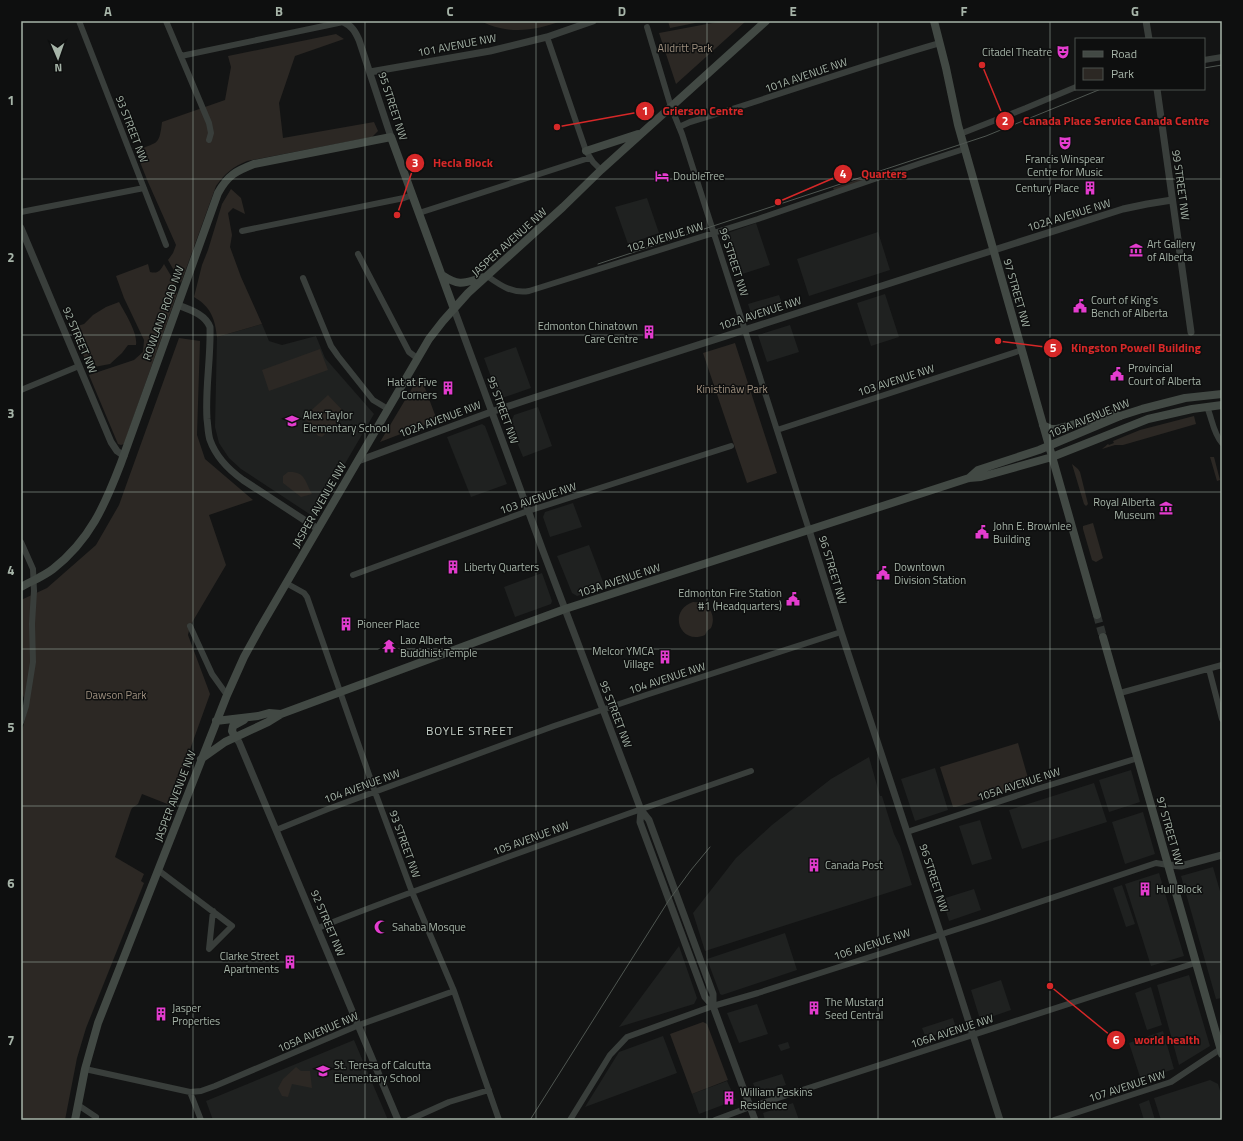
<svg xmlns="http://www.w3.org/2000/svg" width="1243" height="1141" viewBox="0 0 1243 1141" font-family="'Titillium Web',sans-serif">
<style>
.built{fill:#1f2120}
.green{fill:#2c2824}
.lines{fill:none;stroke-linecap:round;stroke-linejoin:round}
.secondary-tunnel{stroke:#303432;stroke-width:8;stroke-dasharray:8 4;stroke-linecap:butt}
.minor{stroke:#393e3b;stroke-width:6}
.tertiary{stroke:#393e3b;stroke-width:7}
.secondary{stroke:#424944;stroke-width:8}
.tram{stroke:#4f5651;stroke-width:1}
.grid{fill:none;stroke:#a6b4a8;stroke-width:1;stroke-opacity:0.55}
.labels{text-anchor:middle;stroke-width:3;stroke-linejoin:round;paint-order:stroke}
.street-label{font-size:11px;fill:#a6b4a8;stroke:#0e0f0f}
.park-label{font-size:11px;fill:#9e8f7e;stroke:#0e0f0f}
.poi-label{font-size:11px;fill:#a6b4a8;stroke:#0e0f0f;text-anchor:start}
.neighbourhood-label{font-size:12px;letter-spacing:1px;fill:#c6d0c8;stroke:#0e0f0f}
.leader{fill:none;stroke:#d62828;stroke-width:1.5}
.callout-dot{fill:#d62828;stroke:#0e0f0f;stroke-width:1.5}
.mark-label{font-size:12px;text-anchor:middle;font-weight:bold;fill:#fff}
.callout-label{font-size:12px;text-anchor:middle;font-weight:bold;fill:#d62828;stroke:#0e0f0f;stroke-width:3;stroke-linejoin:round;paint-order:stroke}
.neatline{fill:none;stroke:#a6b4a8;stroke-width:1.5}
.grid-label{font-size:13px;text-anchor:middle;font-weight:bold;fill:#a6b4a8}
</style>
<rect width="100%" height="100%" fill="#131414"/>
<path class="built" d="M647,198l12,35 -31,11 -13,-37z
M756,223l14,42 -31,10 -14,-41z
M878,232l12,38 -81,26 -12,-37z
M885,294l14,43 -28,9 -14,-43z
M779,295l4,11 -31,10 -4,-12z
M262,324l7,17 13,4 34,-9 9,22 49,56 -60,103 -73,-48 -12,-11 -10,-15 -4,-16 2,-90z
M790,325l9,27 -32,10 -9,-27z
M516,347l15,41 -32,11 -15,-41z
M538,407l14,39 -29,11 -13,-32 4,-10z
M482,424l3,2 22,58 -36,13 -24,-60z
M573,503l9,24 -32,10 -7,-20 2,-5z
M589,545l16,42 -28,9 -5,-3 -15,-37z
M542,573l10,28 -1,3 -36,13 -11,-30z
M869,757l11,39h2l12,38 6,12 12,39 -207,66 -12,-38 43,-55 36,-33 41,-32 18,-14z
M935,768l13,42 -33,11 -14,-42z
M1131,770l9,32 -31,10 -10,-32z
M1094,783l13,39 -85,27 -13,-39z
M1143,812l12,42 -30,10 -13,-42z
M980,820l12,39 -20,6 -13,-39z
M1213,867l9,31v100l-6,1 -35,-123z
M1159,873l25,83 -33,10 -26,-82z
M1122,885l13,39 -9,3 -13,-39z
M974,889l7,21 -32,11 -7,-22z
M785,933l12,37 -75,25 -2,-1 -13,-35z
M679,946l18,52 -3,6 -75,23z
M1189,975l21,71 -31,19 -22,-80z
M1001,980l10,30 -26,9 -6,-3 -8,-26z
M1151,987l11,38 -15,5 -12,-37z
M757,1004l11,30 -29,9 -12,-30z
M953,1018l3,10 -30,10 -4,-10z
M1163,1031l11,38 -33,11 -12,-37z
M663,1036l14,37 -92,34 34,-55z
M354,1040l34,80h-175l-7,-19z
M788,1042l2,6 -9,3 -3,-6z
M782,1074l4,11 -29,9 -4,-11z
M1210,1080l8,4 4,13v23h-61l-7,-22z
M727,1081l9,19 -37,14 -7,-20z
M1149,1100l6,20h-11l-5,-16z
M793,1103l6,17h-34l-2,-7z"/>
<path class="green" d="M479,21h83c-21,7 -40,12 -62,7 -7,-1 -14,-5 -21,-7z
M668,21h37l-35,7z
M723,21h23l-70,63 -17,-51z
M336,34l8,5 -49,17 -16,47 4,35 91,-16 4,9 -6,6 -125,24c-14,6 -22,12 -31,25l-35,97 -13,-23 5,-7 3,-8 -28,-63 -12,-30c20,-12 23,-3 26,-30l63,-22 6,-33 -3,-11z
M881,172l1,2 -45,16v-1l-3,1 -1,-2z
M231,189l10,9 4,16 -12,-6 -5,5 4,22 -2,12 11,30 21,47 -45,13c-2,-18 -6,-30 -23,-40l8,-32 6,-15 14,-46z
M148,264l2,8c8,2 10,-1 14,-8l13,22 -1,5 1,3 -53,150 -3,1 -3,-1 -29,-69 45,-15 9,-8 1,-12 -20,-42 -8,-22z
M119,302c6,11 19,31 17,43h-8l-6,8 -12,11 -21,4 -18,-40 13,-4 9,-9 13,-8z
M179,338l21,3 -3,94 8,24 48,41 -44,15 17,50 -36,61 -2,9 22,59 -40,111 -28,-11 -4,10 -6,4 -1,2 -16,47 29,17 -3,7 3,2 -58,145 -9,30 -12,62h-44v-385l7,-28 -7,-16v-91l26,-12 49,-43 23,-40z
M735,343l42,130 -30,10 -44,-130z
M320,349l8,21 -59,21 -7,-21z
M420,375l17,45 -57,22z
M328,395l18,19 -24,23 -4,-1 -14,-19z
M1194,416l2,8 -73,21h-8l-13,4 6,-5 1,1 5,-2 -1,-2 27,-11z
M1210,457h4l6,23 -3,1z
M1072,464l6,5 2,3 8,32 -2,2 -2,-2z
M288,472c17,-1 17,9 24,22l-11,3 -18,-14v-7z
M1093,523l10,35 -7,4 -4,-2 -9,-31v-3z
M693,602c15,0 24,12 18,26l-4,3 -2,4c-25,11 -38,-24 -12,-33z
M1018,743l10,35 -1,6 -71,23h-3l-13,-40z
M703,1022l4,2 21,56 -36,14 -22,-60z
M296,1067l5,4h9l2,17 -20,-4 -4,13 -6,-1 -4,-8 5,-9z"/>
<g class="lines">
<path class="secondary-tunnel" d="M1097,615l6,22"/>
<path class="minor" d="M79,21l87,224
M166,21l43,102 2,10 -2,7
M647,27l24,80 11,27 127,396
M547,37l39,114 7,11 8,8
M181,56l162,-34
M1204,60l18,-3
M679,127l11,-5c84,-25 166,-55 250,-79
M960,134l66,-26 50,-21
M21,212l123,-24
M419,213l170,-55
M242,231l162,-33 8,-3
M358,254l51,98 8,6
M487,276c13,9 25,18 42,15l229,-72 163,-56 43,-14
M303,278l28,68 7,10 35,44 15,9
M21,390l58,-24
M1207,407c5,11 6,26 15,36
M777,430l245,-80
M21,542l12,27 1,22 -2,33 1,38 -7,44 -5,16
M353,575l175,-64 203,-65
M286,583l18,10 3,4 68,195 37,100 42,99 45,129
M190,626l22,48 15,21
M1209,669l13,50
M1120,693l102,-28
M276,830l52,-21 226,-83 92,-31 195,-63
M907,832l130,-43 101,-31
M158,870l74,56 -23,23 4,-38
M318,928c62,-25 125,-47 187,-70 82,-30 164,-59 246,-87
M85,1069l105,23 11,-1 14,-5 144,-61 95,-34
M190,1092l11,28
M78,1105l18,12
M409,1120l40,-18 40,-12
M570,1120l40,-65 17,-18 86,-31 45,-13 228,-73 170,-57 12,2
M715,1120l35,-13 445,-144
M1054,1120l117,-38 51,-34"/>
<path class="tertiary" d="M342,21c10,5 13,10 17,19l32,97
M1146,21l3,18
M370,72l120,-21 57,-14 46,-16
M1157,89l34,243
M21,228l90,214 6,9 7,5
M178,305c12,5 27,9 32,22 1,31 -5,61 -3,92 1,7 1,15 3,21 6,17 19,30 33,40l75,49
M454,309l89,242 98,259 8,10 64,174v12l42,114
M358,461l133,-49 45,-15 414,-133 173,-55 24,-5 25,-4
M809,530l32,102 104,315 55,173
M235,737l4,5 159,378
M641,810l-1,12 65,175 8,9
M1168,865l13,1 41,-11"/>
<path class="secondary" d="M934,21l12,47 12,57 139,490
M586,151l52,-17
M442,275c18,12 22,8 42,2
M1043,425l8,4h5l56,-15 8,2
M969,478l9,-8 61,-20 81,-34 22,-7 43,-11 37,-4
M21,587c11,-6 23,-11 32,-18 37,-29 52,-64 68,-106l97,-270c10,-18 18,-22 36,-29l137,-27 63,172
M1103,637l119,417
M216,721l42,-5 11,-3 12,1
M235,737l-3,-6 1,-5 11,-6
M201,759l24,-17 43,-20 13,-8 284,-105 404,-131 12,-1 71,-20 96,-38 44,-10 30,-4
M75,1120l10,-51 13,-46 129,-328 17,-38 16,-29 169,-289 14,-18 25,-28 95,-86 38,-37 165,-149"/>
<path class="tram" d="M1204,68l18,-3
M598,264l388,-128 115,-47
M530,1120l139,-220 22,-30 19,-23"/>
</g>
<path class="grid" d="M193,21v1099M365,21v1099M536,21v1099M707,21v1099M878,21v1099M1050,21v1099M21,179h1201M21,335h1201M21,492h1201M21,649h1201M21,806h1201M21,962h1201"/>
<defs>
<g id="theatre-bare" transform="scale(1.08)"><path d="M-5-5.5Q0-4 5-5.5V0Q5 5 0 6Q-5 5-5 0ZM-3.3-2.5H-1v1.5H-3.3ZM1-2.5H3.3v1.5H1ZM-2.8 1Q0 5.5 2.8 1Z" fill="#e33cce" stroke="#0e0f0f" stroke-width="2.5" paint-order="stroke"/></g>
<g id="hotel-bare" transform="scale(1.08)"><path d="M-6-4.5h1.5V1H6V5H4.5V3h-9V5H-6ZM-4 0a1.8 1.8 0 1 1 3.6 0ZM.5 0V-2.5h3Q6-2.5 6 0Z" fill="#e33cce" stroke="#0e0f0f" stroke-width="2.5" paint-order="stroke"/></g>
<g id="building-bare" transform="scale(1.08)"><path d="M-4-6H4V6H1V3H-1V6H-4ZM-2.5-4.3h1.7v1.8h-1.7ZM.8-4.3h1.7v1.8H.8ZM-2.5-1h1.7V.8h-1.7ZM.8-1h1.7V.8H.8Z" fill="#e33cce" stroke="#0e0f0f" stroke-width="2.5" paint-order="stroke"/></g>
<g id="museum-bare" transform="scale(1.08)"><path d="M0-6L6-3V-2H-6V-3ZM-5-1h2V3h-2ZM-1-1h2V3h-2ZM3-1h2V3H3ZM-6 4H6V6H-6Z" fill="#e33cce" stroke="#0e0f0f" stroke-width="2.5" paint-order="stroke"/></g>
<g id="civic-bare" transform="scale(1.08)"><path d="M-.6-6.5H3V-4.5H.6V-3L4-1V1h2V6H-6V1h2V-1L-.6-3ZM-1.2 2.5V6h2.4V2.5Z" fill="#e33cce" stroke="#0e0f0f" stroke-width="2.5" paint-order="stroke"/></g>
<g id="school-bare" transform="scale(1.08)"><path d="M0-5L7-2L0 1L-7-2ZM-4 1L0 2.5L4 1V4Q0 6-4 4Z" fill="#e33cce" stroke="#0e0f0f" stroke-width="2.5" paint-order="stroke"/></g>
<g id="temple-bare" transform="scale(1.08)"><path d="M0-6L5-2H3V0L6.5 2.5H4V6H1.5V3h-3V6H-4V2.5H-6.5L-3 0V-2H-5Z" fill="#e33cce" stroke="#0e0f0f" stroke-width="2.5" paint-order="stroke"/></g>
<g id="mosque-bare" transform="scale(1.08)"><path d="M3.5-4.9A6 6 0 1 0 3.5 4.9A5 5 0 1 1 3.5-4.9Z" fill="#e33cce" stroke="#0e0f0f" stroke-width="2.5" paint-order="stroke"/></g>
</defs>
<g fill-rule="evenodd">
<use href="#theatre-bare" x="1063" y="52"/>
<use href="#theatre-bare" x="1065" y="143"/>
<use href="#hotel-bare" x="662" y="176"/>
<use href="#building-bare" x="1090" y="188"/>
<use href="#museum-bare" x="1136" y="250"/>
<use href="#civic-bare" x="1080" y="306"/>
<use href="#building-bare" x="649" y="332"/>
<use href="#civic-bare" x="1117" y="374"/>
<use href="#building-bare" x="448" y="388"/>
<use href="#school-bare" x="292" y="421"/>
<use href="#museum-bare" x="1166" y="508"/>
<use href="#civic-bare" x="982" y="532"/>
<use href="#building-bare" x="453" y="567"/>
<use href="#civic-bare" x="883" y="573"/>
<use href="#civic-bare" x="793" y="599"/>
<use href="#building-bare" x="346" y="624"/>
<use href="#temple-bare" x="389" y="646"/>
<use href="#building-bare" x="665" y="657"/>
<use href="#building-bare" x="814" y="865"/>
<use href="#building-bare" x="1145" y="889"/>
<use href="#mosque-bare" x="381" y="927"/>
<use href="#building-bare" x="290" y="962"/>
<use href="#building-bare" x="814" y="1008"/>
<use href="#building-bare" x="161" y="1014"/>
<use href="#school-bare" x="323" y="1071"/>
<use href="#building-bare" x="729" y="1098"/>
</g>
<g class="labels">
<g class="street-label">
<text transform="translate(457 45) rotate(-11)" y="4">101 AVENUE NW</text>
<text transform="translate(806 75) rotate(-19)" y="4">101A AVENUE NW</text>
<text transform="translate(393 106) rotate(72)" y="4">95 STREET NW</text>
<text transform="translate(132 129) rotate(69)" y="4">93 STREET NW</text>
<text transform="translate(1181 185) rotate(82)" y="4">99 STREET NW</text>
<text transform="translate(1069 215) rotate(-17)" y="4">102A AVENUE NW</text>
<text transform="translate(665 237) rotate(-17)" y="4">102 AVENUE NW</text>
<text transform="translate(509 242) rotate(-42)" y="4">JASPER AVENUE NW</text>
<text transform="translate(734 262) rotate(72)" y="4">96 STREET NW</text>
<text transform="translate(1017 293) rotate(74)" y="4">97 STREET NW</text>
<text transform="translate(163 313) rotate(-70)" y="4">ROWLAND ROAD NW</text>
<text transform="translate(760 313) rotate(-18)" y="4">102A AVENUE NW</text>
<text transform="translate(80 340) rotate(67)" y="4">92 STREET NW</text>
<text transform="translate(896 380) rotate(-18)" y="4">103 AVENUE NW</text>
<text transform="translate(503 410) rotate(70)" y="4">95 STREET NW</text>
<text transform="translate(1089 418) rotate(-22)" y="4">103A AVENUE NW</text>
<text transform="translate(440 419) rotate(-20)" y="4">102A AVENUE NW</text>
<text transform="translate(538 498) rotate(-18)" y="4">103 AVENUE NW</text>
<text transform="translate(319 505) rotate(-60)" y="4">JASPER AVENUE NW</text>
<text transform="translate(833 570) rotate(73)" y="4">96 STREET NW</text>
<text transform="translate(619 580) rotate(-18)" y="4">103A AVENUE NW</text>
<text transform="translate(667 678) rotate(-18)" y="4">104 AVENUE NW</text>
<text transform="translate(616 714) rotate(69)" y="4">95 STREET NW</text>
<text transform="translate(1019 784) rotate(-18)" y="4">105A AVENUE NW</text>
<text transform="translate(362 786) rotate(-20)" y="4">104 AVENUE NW</text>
<text transform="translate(175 796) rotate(-69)" y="4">JASPER AVENUE NW</text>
<text transform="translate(1170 831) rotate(74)" y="4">97 STREET NW</text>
<text transform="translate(531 838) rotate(-20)" y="4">105 AVENUE NW</text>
<text transform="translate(405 844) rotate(70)" y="4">93 STREET NW</text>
<text transform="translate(934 878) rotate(72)" y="4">96 STREET NW</text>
<text transform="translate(328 923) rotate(67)" y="4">92 STREET NW</text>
<text transform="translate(872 944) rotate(-18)" y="4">106 AVENUE NW</text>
<text transform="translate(952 1031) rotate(-18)" y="4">106A AVENUE NW</text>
<text transform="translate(318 1032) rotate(-23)" y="4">105A AVENUE NW</text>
<text transform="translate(1127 1086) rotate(-18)" y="4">107 AVENUE NW</text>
</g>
<g class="park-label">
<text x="685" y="52">Alldritt Park</text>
<text x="732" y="393">Kinistinâw Park</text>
<text x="116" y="699">Dawson Park</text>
</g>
<g class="poi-label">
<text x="1052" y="56" text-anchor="end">Citadel Theatre</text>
<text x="1065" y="163" text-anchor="middle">Francis Winspear<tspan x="1065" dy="13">Centre for Music</tspan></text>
<text x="673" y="180">DoubleTree</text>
<text x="1079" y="192" text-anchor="end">Century Place</text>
<text x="1147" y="248">Art Gallery<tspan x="1147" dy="13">of Alberta</tspan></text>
<text x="1091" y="304">Court of King's<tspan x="1091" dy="13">Bench of Alberta</tspan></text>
<text x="638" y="330" text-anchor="end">Edmonton Chinatown<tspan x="638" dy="13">Care Centre</tspan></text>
<text x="1128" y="372">Provincial<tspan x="1128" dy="13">Court of Alberta</tspan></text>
<text x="437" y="386" text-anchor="end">Hat at Five<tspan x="437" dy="13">Corners</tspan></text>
<text x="303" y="419">Alex Taylor<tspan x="303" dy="13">Elementary School</tspan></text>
<text x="1155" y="506" text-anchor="end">Royal Alberta<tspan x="1155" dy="13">Museum</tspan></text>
<text x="993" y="530">John E. Brownlee<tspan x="993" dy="13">Building</tspan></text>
<text x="464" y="571">Liberty Quarters</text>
<text x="894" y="571">Downtown<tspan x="894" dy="13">Division Station</tspan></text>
<text x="782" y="597" text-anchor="end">Edmonton Fire Station<tspan x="782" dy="13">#1 (Headquarters)</tspan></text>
<text x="357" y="628">Pioneer Place</text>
<text x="400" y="644">Lao Alberta<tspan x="400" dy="13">Buddhist Temple</tspan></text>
<text x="654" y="655" text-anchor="end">Melcor YMCA<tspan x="654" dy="13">Village</tspan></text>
<text x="825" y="869">Canada Post</text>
<text x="1156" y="893">Hull Block</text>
<text x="392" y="931">Sahaba Mosque</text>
<text x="279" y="960" text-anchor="end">Clarke Street<tspan x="279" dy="13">Apartments</tspan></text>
<text x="825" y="1006">The Mustard<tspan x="825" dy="13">Seed Central</tspan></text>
<text x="172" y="1012">Jasper<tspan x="172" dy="13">Properties</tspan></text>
<text x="334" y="1069">St. Teresa of Calcutta<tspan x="334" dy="13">Elementary School</tspan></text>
<text x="740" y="1096">William Paskins<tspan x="740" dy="13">Residence</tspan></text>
</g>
<g class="neighbourhood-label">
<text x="470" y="735">BOYLE STREET</text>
</g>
</g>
<path class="leader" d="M557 127L645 111M982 65L1005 121M397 215L415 163M778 202L843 174M998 341L1053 348M1050 986L1116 1040"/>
<g class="callout-dot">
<circle cx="557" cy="127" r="4"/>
<circle cx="982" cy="65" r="4"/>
<circle cx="397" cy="215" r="4"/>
<circle cx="778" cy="202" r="4"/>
<circle cx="998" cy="341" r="4"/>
<circle cx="1050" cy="986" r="4"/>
<circle cx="645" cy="111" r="10"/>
<circle cx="1005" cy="121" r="10"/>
<circle cx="415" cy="163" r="10"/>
<circle cx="843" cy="174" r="10"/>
<circle cx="1053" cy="348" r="10"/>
<circle cx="1116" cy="1040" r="10"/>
</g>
<g class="mark-label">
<text x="645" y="115">1</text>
<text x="1005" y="125">2</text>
<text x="415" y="167">3</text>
<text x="843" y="178">4</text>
<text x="1053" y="352">5</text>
<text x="1116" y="1044">6</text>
</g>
<g class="callout-label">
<text x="703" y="115">Grierson Centre</text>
<text x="1116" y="125">Canada Place Service Canada Centre</text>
<text x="463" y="167">Hecla Block</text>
<text x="884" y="178">Quarters</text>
<text x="1136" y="352">Kingston Powell Building</text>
<text x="1167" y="1044">world health</text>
</g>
<rect width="1243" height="1141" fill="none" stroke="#0e0f0f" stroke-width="44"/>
<rect x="1075" y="38" width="130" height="52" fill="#0e0f0f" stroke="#4b514c"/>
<rect x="1083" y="51" width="20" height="6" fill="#424944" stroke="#4b514c"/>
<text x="1111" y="58" font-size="12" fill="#a6b4a8">Road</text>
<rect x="1083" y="68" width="20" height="12" fill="#2c2824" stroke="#4b514c"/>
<text x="1111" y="78" font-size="12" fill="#a6b4a8">Park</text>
<g transform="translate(58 58) rotate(178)" stroke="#0e0f0f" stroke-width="3" paint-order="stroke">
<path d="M0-3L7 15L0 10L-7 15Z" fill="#a6b4a8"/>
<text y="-6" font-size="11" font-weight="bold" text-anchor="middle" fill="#a6b4a8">N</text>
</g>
<rect x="22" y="22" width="1199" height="1097" class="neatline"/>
<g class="grid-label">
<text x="108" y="16">A</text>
<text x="279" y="16">B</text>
<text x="450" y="16">C</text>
<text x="622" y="16">D</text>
<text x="793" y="16">E</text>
<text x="964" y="16">F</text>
<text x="1135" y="16">G</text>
<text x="11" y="105">1</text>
<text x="11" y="262">2</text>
<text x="11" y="418">3</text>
<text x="11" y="575">4</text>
<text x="11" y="732">5</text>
<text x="11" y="888">6</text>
<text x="11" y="1045">7</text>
</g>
</svg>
